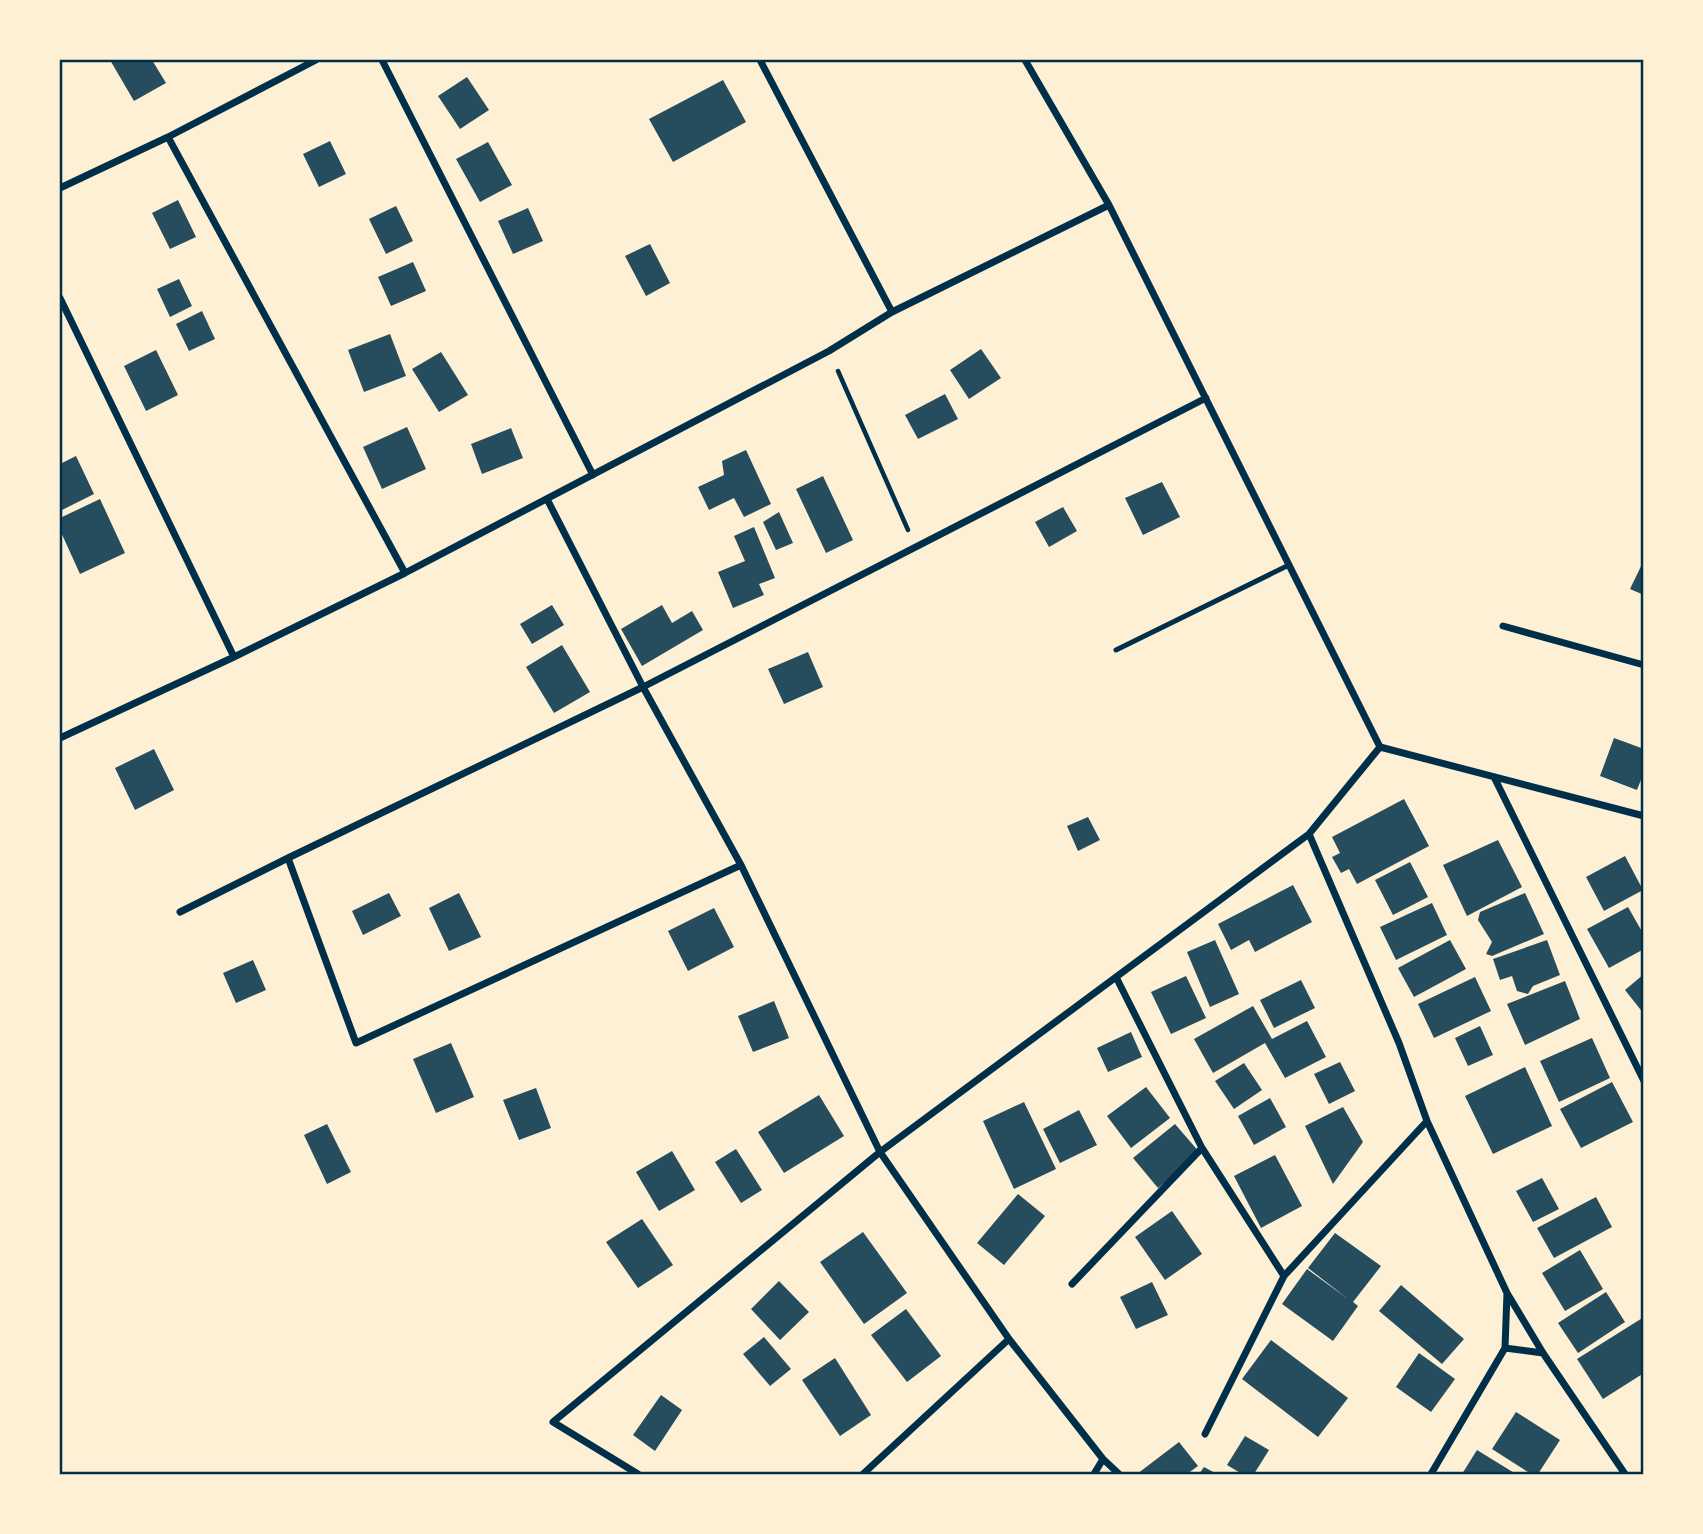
<svg xmlns="http://www.w3.org/2000/svg" width="1703" height="1534" viewBox="0 0 1703 1534" font-family="'Noto Sans',sans-serif">
<style>
.building{fill:#264d5e}
.lines{fill:none;stroke-linecap:round;stroke-linejoin:round}
.path{stroke:#003049;stroke-width:4.5}
.service{stroke:#003049;stroke-width:5}
.minor{stroke:#003049;stroke-width:7}
.neatline{fill:none;stroke:#003049;stroke-width:2.5}
</style>
<rect width="100%" height="100%" fill="#fdf0d5"/>
<path class="building" d="M110,60h42l14,23 -32,18z
M467,77l22,33 -29,19 -22,-33z
M723,80l23,42 -73,40 -24,-43z
M330,141l16,33 -27,13 -16,-33z
M488,142l24,43 -32,17 -24,-43z
M178,200l18,37 -26,12 -18,-36z
M396,206l17,35 -27,13 -17,-35z
M528,208l15,33 -30,13 -15,-33z
M650,244l20,39 -24,13 -21,-40z
M413,262l13,29 -35,15 -13,-29z
M179,279l13,27 -22,11 -13,-28z
M202,311l13,28 -26,12 -13,-27z
M390,334l16,42 -42,16 -16,-42z
M981,349l20,29 -32,21 -19,-29z
M156,350l22,45 -32,16 -22,-45z
M441,352l27,43 -29,17 -27,-43z
M945,394l13,25 -40,20 -13,-24z
M407,427l19,42 -44,20 -19,-42z
M511,428l12,30 -41,16 -11,-30z
M746,450l25,54 -27,13 -10,-19 -25,12 -11,-23 26,-12 -2,-14z
M76,456l18,38 -34,17v-47z
M823,476l30,64 -27,13 -30,-64z
M1162,482l18,35 -37,18 -18,-37z
M100,499l25,54 -45,21 -20,-44v-12z
M1063,507l14,24 -28,16 -14,-25z
M779,512l14,31 -17,7 -13,-28z
M754,527l21,51 -16,6 5,11 -31,13 -15,-36 27,-11 -11,-25z
M1644,560v35l-14,-6z
M552,605l12,20 -32,19 -12,-20z
M662,605l10,18 20,-12 11,19 -61,36 -21,-37z
M562,645l28,47 -36,21 -28,-46z
M808,652l15,35 -39,17 -16,-35z
M1614,738l30,11v23l-7,18 -37,-14z
M154,749l20,41 -39,20 -20,-42z
M1404,799l25,47 -72,38 -8,-15 -8,4 -9,-16 8,-4 -8,-16z
M1088,817l12,23 -22,11 -11,-25z
M1498,840l24,47 -55,29 -24,-51z
M1625,856l18,34 -39,21 -18,-34z
M1410,862l18,35 -35,18 -18,-35z
M1293,885l19,37 -57,30 -6,-12 -18,10 -13,-26z
M389,893l12,23 -38,19 -11,-24z
M459,893l22,44 -32,14 -20,-43z
M1525,893l19,41 -52,22 -6,-2 6,-12 -14,-22 2,-8z
M1432,903l15,32 -51,25 -16,-33z
M1628,907l16,28v14l-35,19 -22,-39z
M714,908l20,39 -46,24 -20,-40z
M1215,940l24,54 -29,13 -23,-55z
M1450,940l16,29 -52,28 -16,-29z
M1547,940l13,35 -27,11 -5,8 -11,-3 -5,-15 -12,4 -7,-21z
M253,960l13,30 -30,13 -13,-30z
M1644,974v40l-19,-24z
M1186,976l20,42 -35,16 -20,-42z
M1475,977l16,34 -57,27 -16,-34z
M1301,980l14,28 -41,20 -14,-28z
M1565,981l15,38 -55,26 -18,-41z
M774,1001l15,37 -36,14 -15,-36z
M1253,1006l19,33 35,-18 19,36 -41,21 -20,-35 -52,30 -19,-34z
M1480,1026l13,29 -25,11 -13,-28z
M1131,1032l11,25 -34,15 -11,-24z
M1592,1038l18,40 -51,24 -19,-41z
M451,1043l23,54 -38,16 -23,-54z
M1340,1062l15,29 -26,13 -15,-30z
M1244,1063l18,27 -28,19 -19,-28z
M1525,1067l27,59 -59,28 -28,-58z
M1612,1082l21,40 -52,26 -21,-39z
M1146,1087l24,31 -39,30 -24,-32z
M536,1088l15,40 -32,12 -16,-40z
M819,1095l25,41 -60,37 -26,-41z
M1270,1098l16,29 -32,18 -16,-29z
M1024,1102l32,67 -42,20 -31,-68z
M1343,1107l20,35 -30,42 -28,-58z
M1079,1110l18,35 -37,18 -17,-34z
M327,1124l24,48 -24,12 -23,-49z
M1175,1124l25,29 -42,35 -25,-30z
M736,1149l26,41 -21,13 -26,-41z
M672,1151l23,39 -36,21 -23,-39z
M1275,1155l27,51 -41,22 -27,-52z
M1542,1178l17,31 -26,13 -17,-31z
M1018,1194l27,22 -41,49 -27,-22z
M1596,1197l16,30 -58,31 -17,-30z
M1172,1211l30,43 -37,26 -30,-43z
M642,1219l31,46 -35,23 -32,-46z
M863,1232l44,61 -43,31 -44,-62z
M1335,1233l46,33 -28,36 5,4 -25,35 -51,-37 25,-35 41,30 -40,-31z
M1580,1250l23,39 -38,22 -23,-38z
M779,1281l30,31 -29,28 -29,-31z
M1152,1282l16,33 -32,14 -16,-32z
M1401,1285l63,54 -22,25 -63,-53z
M1606,1292l19,30 -47,31 -20,-30z
M906,1309l35,47 -34,26 -36,-47z
M1644,1317v56l-41,26 -26,-40z
M764,1337l27,32 -21,17 -27,-32z
M1271,1340l77,58 -30,39 -76,-58z
M1419,1353l36,26 -24,33 -35,-25z
M835,1358l36,57 -31,21 -38,-56z
M661,1395l21,15 -27,41 -22,-16z
M1516,1412l44,28 -22,34h-7l-39,-25z
M1245,1436l24,14 -15,24h-12l-15,-9z
M1179,1442l19,24 -11,8h-50z
M1477,1450l39,24h-54z
M1204,1467l13,7h-18z"/>
<g class="lines">
<path class="path" d="M838,371l70,159"/>
<path class="service" d="M1116,650l173,-85"/>
<path class="minor" d="M382,60l211,415
M760,60l132,252
M1025,60l84,145 271,542 264,69
M168,137l237,436
M60,188l108,-51 148,-77
M60,298l174,359
M547,499l96,188 98,178 139,287 129,187 94,120 16,15
M1503,626l141,39
M60,738l174,-81 171,-84 424,-222 63,-39 217,-107
M1494,777l150,304
M1309,834l90,209 28,78 80,172 36,60 82,121
M288,858l68,185 385,-178
M180,912l108,-54 355,-171 563,-289
M1116,977l86,171 82,128
M1072,1284l130,-136
M1505,1348l38,5
M1205,1434l79,-158 143,-155
M638,1474l-85,-52 327,-270 429,-318 71,-87
M863,1474l146,-135
M1094,1474l9,-15
M1431,1474l74,-126 2,-55"/>
</g>
<rect width="1703" height="1534" fill="none" stroke="#fdf0d5" stroke-width="122"/>
<rect x="61" y="61" width="1581" height="1412" class="neatline"/>
</svg>
